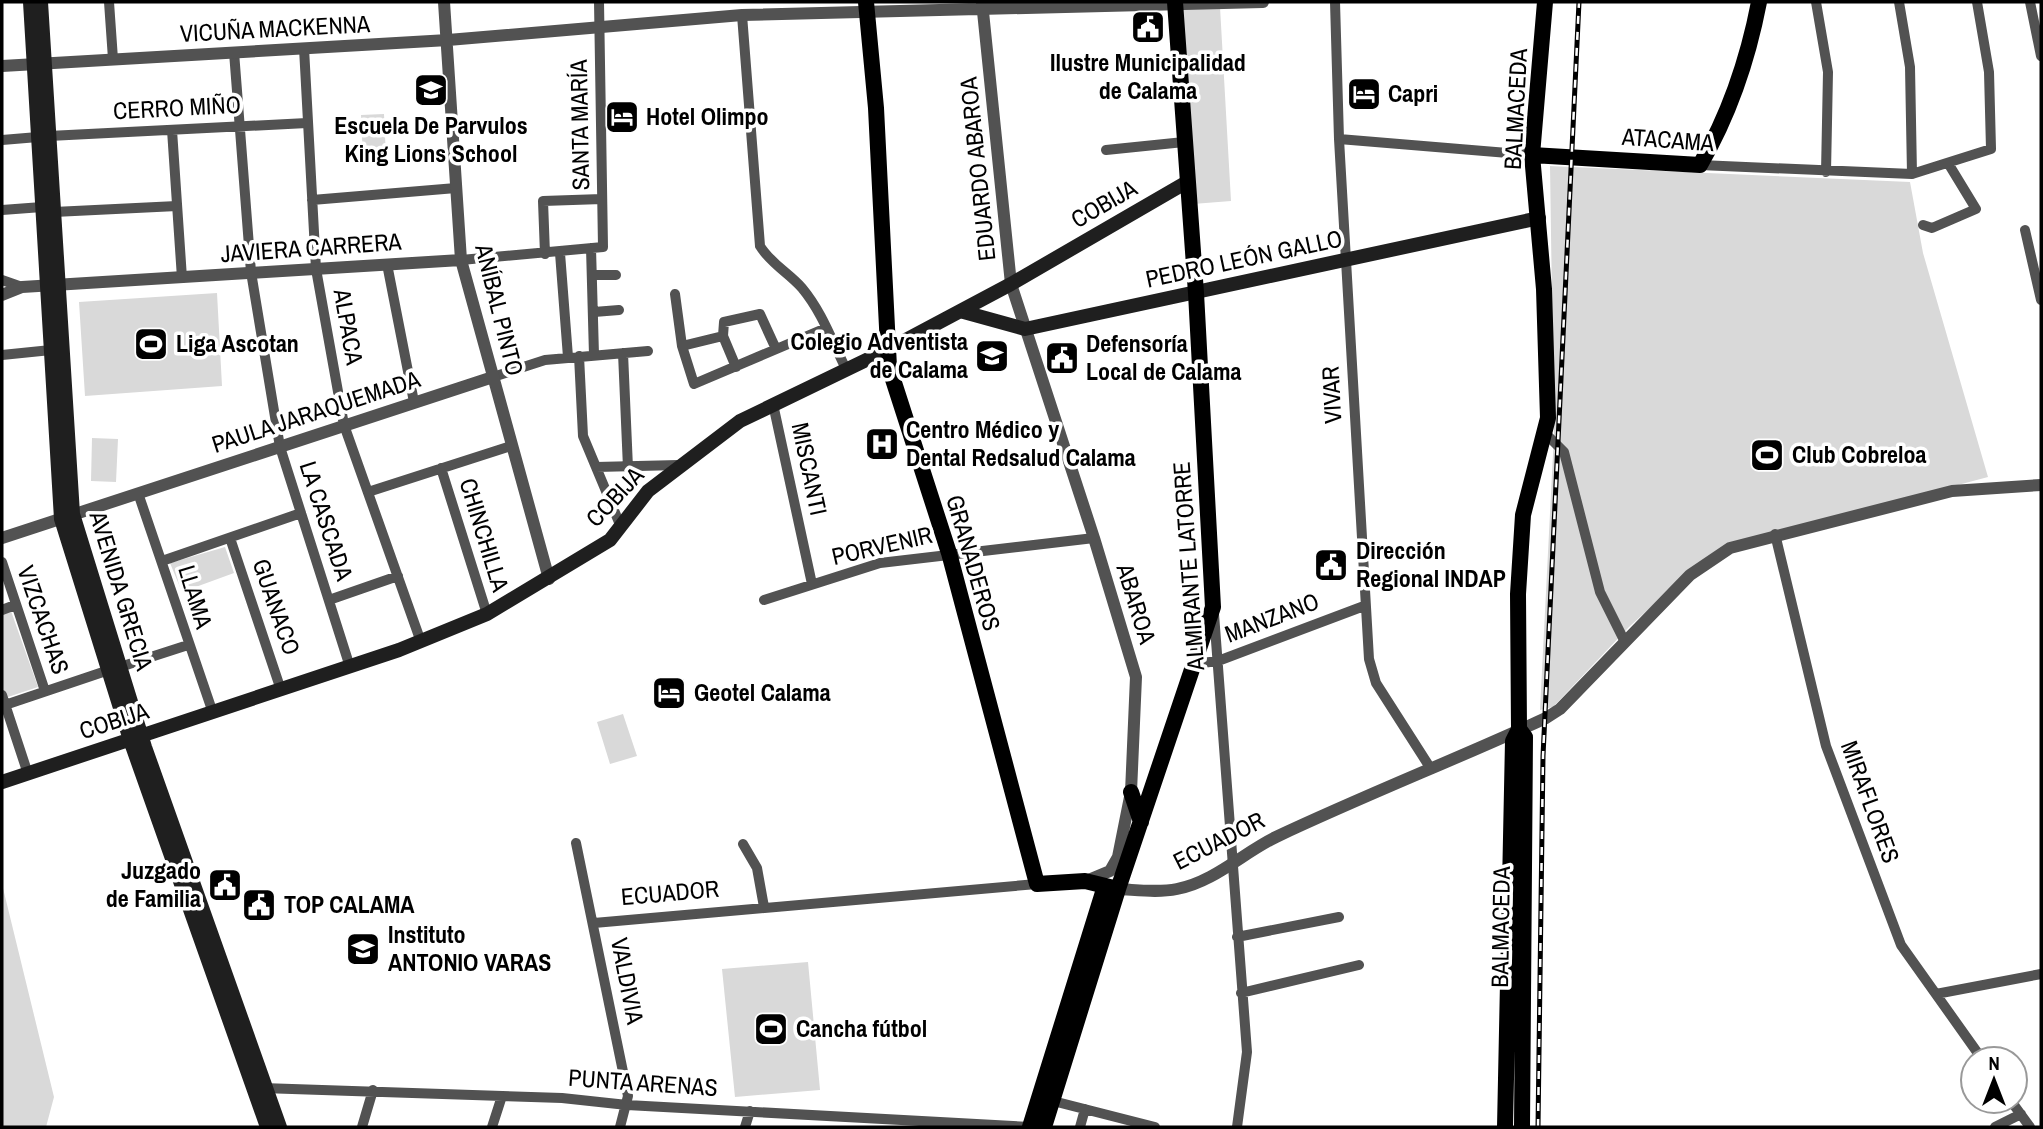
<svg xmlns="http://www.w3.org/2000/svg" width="2043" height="1129" viewBox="0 0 2043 1129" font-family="'Archivo Narrow',sans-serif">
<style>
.green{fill:#d9d9d9}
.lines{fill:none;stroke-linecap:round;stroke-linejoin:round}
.minor{stroke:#525252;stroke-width:10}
.tertiary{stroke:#525252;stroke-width:12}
.secondary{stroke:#1f1f1f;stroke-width:14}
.primary{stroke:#000;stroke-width:16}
.rail-casing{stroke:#000;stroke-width:5}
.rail{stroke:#fff;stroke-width:2.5;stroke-dasharray:8;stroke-linecap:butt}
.labels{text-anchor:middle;stroke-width:7;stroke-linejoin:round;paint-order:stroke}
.street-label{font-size:24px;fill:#000;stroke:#fff}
.poi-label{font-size:24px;font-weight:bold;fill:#000;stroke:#fff;text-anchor:start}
</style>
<rect width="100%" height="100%" fill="#fff"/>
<path class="green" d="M1179,7h41l11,194 -38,3z
M384,114l2,44 -23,1 -2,-44z
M1550,166l360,16 13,71 65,224 -263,70 -48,36 -48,44 -76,80 -13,3 14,-276z
M217,293l5,93 -137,10 -6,-94z
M92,438l26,1 -2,43 -25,-1z
M225,547l9,26 -52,19 -12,-29z
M11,611l27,76 -33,11 -3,-10v-73z
M623,714l14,42 -27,8 -13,-42z
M2,884l52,213 -8,30h-44z
M808,962l12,128 -85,7 -13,-128z"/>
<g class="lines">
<path class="minor" d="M109,2l4,57
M1335,2l4,137 30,520 7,24 55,86
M1816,2l12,70 -2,100
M1899,2l11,65 2,107
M2030,2l11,54
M742,15l18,231c11,18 29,27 42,42 20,24 30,53 44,81
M304,48l12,221 28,156 77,217
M234,52l17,220 29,175 70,220
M172,130l10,148
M49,136l258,-13
M1339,139l193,16
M2,140l36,-3
M1106,150l78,-8
M1700,165l212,9 79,-25 -2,-77 -12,-70
M312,200l144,-12
M2,210l40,-3
M54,212l123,-6
M1923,225l9,3 44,-19 -28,-46
M2025,230l16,70
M591,248l3,107
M560,253l8,104
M545,254l-2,-53 59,-2
M461,260l142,-13 -4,-245
M387,264l27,138
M592,275h24
M2,280l20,7
M675,294l7,52 12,38 132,-56
M594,312l25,-2
M723,336l13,31
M682,346l41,-10 1,-14 36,-8 16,35
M623,353l5,115
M2,355l49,-5
M579,356l4,80 38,91
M493,377l52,-17 103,-9
M773,404l39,180
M1544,432l20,20 36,140 24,48
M596,467l83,-2
M441,468l46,146
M368,492l143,-46
M138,493l75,220
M1775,534l51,212 75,199 81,114
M230,538l51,152
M162,561l139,-48
M2,562l43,129
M329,600l69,-24
M764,600l116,-37 214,-25
M2,610l13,-5
M1214,614l33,438 -10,75
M1194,664l24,-3 146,-55
M120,667l68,-22
M2,695l26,79
M5,705l104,-35
M576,843l52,253 -8,31
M743,844l14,24 7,39
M594,923l443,-39
M1237,937l102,-20
M1241,993l118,-28
M1936,994l105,-20
M262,1088l300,10 65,7 403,22
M1053,1101l102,26
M2011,1101l19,26
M362,1127l11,-37
M492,1127l10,-31
M745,1127l5,-16
M1080,1127l5,-18
M1995,1127l26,-13"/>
<path class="tertiary" d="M444,2l17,258 88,319
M982,2l29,282 83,254 42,139 -5,115 -13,65 -8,14 -24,10
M2,66l446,-26 294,-25 521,-13
M2,295l20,-8 439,-27
M2,538l491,-161
M1118,889c20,1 40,4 59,0 37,-7 66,-36 99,-52 89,-42 181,-78 270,-119l14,-9 130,-134 40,-27 222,-57 89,-6"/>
<path class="secondary" d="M30,2l31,517 69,221 137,387
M41,2l32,512 72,233 135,380
M960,311l65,18 514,-111
M2,782l397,-132 88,-36 123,-74 38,-49 92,-70 147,-71 124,-66 176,-102"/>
<path class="primary" d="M866,2l10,106 13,259 60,186 88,331 48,-3 33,8
M1532,155l168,10c29,-50 48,-106 59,-163
M1519,729l6,8 -3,390
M1131,792l10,30
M1030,1127l75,-241
M1044,1127l74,-238 95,-282 -17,-314 -21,-291
M1505,1127l8,-386 6,-12 -1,-135 5,-79 25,-97 -4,-129 -12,-134 13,-153"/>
<g class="rail-casing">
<path id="rail" d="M1538,1127l5,-371 36,-754"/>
</g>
<use href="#rail" class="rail"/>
</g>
<defs>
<g id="civic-square" transform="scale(1.75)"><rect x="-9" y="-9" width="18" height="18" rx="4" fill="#000" stroke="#fff"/><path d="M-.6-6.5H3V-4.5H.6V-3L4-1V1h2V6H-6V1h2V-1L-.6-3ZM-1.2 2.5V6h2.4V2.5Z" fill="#fff"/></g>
<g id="school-square" transform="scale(1.75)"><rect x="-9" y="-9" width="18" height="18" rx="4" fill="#000" stroke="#fff"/><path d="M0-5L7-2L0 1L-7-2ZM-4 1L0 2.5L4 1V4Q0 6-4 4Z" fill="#fff"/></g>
<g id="hotel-square" transform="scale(1.75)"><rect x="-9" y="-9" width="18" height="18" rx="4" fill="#000" stroke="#fff"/><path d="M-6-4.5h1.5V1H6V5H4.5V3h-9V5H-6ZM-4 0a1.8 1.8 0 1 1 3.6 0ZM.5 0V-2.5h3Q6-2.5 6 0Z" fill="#fff"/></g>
<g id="stadium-square" transform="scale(1.75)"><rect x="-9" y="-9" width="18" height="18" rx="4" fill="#000" stroke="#fff"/><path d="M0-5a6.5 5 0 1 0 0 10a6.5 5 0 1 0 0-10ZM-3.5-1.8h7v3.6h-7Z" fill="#fff"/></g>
<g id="hospital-square" transform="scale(1.75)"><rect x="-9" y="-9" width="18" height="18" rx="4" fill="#000" stroke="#fff"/><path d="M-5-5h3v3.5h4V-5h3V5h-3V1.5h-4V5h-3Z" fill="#fff"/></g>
</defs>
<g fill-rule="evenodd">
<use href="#civic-square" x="1148" y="27"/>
<use href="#school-square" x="431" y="90"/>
<use href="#hotel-square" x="1364" y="94"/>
<use href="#hotel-square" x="622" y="117"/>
<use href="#stadium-square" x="151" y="344"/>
<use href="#school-square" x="992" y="356"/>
<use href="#civic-square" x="1062" y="358"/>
<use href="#hospital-square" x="882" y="444"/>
<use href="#stadium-square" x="1767" y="455"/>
<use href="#civic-square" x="1331" y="565"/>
<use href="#hotel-square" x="669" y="693"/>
<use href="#civic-square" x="225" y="885"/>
<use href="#civic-square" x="259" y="905"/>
<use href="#school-square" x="363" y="949"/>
<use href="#stadium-square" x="771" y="1029"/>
</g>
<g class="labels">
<g class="street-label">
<text transform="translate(275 29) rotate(-3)" y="8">VICUÑA MACKENNA</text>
<text transform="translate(177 108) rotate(-3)" y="8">CERRO MIÑO</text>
<text transform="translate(1516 109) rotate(-87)" y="8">BALMACEDA</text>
<text transform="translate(580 125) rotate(-91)" y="8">SANTA MARÍA</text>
<text transform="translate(1668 140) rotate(4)" y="8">ATACAMA</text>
<text transform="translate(978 169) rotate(-96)" y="8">EDUARDO ABAROA</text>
<text transform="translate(1104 204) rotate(-30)" y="8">COBIJA</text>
<text transform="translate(311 248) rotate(-4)" y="8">JAVIERA CARRERA</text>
<text transform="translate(1244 259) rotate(-12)" y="8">PEDRO LEÓN GALLO</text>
<text transform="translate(499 310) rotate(76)" y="8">ANÍBAL PINTO</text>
<text transform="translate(348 327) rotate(80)" y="8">ALPACA</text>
<text transform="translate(1332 395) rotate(-93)" y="8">VIVAR</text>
<text transform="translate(316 412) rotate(-18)" y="8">PAULA JARAQUEMADA</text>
<text transform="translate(809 469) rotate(78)" y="8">MISCANTI</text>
<text transform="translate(615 497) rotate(-47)" y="8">COBIJA</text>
<text transform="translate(326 521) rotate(72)" y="8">LA CASCADA</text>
<text transform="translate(484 535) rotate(73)" y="8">CHINCHILLA</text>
<text transform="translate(882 546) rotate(-13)" y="8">PORVENIR</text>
<text transform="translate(973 563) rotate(74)" y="8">GRANADEROS</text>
<text transform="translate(1189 566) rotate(-94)" y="8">ALMIRANTE LATORRE</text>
<text transform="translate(121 591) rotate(73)" y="8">AVENIDA GRECIA</text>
<text transform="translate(195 597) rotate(73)" y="8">LLAMA</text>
<text transform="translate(1136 604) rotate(73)" y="8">ABAROA</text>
<text transform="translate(276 607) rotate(71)" y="8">GUANACO</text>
<text transform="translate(1272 618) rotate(-21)" y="8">MANZANO</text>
<text transform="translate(43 620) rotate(71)" y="8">VIZCACHAS</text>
<text transform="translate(114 721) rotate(-18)" y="8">COBIJA</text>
<text transform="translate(1870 802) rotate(70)" y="8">MIRAFLORES</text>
<text transform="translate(1219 841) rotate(-27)" y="8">ECUADOR</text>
<text transform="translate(670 893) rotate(-5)" y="8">ECUADOR</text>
<text transform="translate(1501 927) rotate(-89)" y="8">BALMACEDA</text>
<text transform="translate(627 981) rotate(79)" y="8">VALDIVIA</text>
<text transform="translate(643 1083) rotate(4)" y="8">PUNTA ARENAS</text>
</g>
<g class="poi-label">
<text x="1148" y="71" text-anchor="middle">Ilustre Municipalidad<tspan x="1148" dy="28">de Calama</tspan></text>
<text x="1388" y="102">Capri</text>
<text x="646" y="125">Hotel Olimpo</text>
<text x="431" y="134" text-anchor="middle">Escuela De Parvulos<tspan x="431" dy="28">King Lions School</tspan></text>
<text x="968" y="350" text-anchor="end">Colegio Adventista<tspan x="968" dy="28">de Calama</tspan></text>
<text x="176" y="352">Liga Ascotan</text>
<text x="1086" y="352">Defensoría<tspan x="1086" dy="28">Local de Calama</tspan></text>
<text x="906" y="438">Centro Médico y<tspan x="906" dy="28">Dental Redsalud Calama</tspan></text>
<text x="1792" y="463">Club Cobreloa</text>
<text x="1356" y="559">Dirección<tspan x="1356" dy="28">Regional INDAP</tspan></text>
<text x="694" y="701">Geotel Calama</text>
<text x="201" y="879" text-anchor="end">Juzgado<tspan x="201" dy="28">de Familia</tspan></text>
<text x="284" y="913">TOP CALAMA</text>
<text x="388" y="943">Instituto<tspan x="388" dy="28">ANTONIO VARAS</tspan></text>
<text x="796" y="1037">Cancha fútbol</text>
</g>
</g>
<rect width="2043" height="1129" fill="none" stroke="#000000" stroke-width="7"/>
<g transform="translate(1994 1080)"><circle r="33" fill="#ffffff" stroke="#999999" stroke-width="2"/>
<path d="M0-5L12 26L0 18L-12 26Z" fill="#000000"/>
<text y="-10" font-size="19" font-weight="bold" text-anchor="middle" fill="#000000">N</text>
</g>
</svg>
